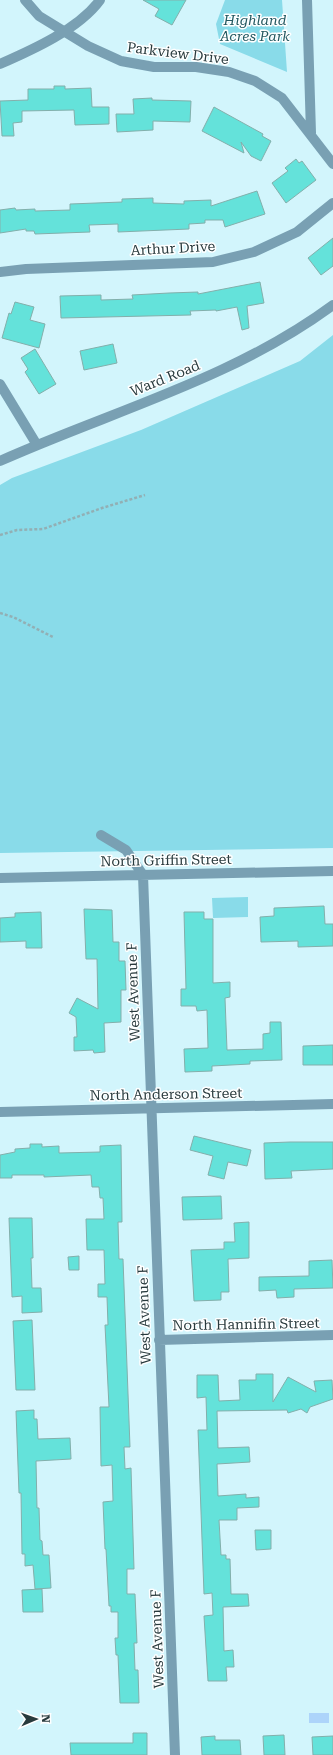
<svg xmlns="http://www.w3.org/2000/svg" width="333" height="1755" viewBox="0 0 333 1755" font-family="'Roboto Serif',serif">
<style>
.green{fill:#89dbe9}
.water{fill:#add4fa}
.building{fill:#64e2da;stroke:#83afab}
.lines{fill:none;stroke-linecap:round;stroke-linejoin:round}
.path{stroke:#92afb4;stroke-width:2.5;stroke-dasharray:3 2;stroke-linecap:butt}
.minor{stroke:#79a0b3;stroke-width:10}
.labels{text-anchor:middle;stroke-width:3;stroke-linejoin:round;paint-order:stroke}
.park-label{font-size:14px;font-style:italic;fill:#245961;stroke:#fff}
.street-label{font-size:14px;fill:#283a3d;stroke:#fff}
</style>
<rect width="100%" height="100%" fill="#d2f5fc"/>
<path class="green" d="M225,0h57l5,72 -67,-28 -4,-20z
M333,335v513l-333,5v-368l12,-7 129,-48 159,-69z
M248,897v20l-35,1 -1,-20z"/>
<path class="water" d="M309,1713h20v10h-20z"/>
<path class="building" d="M143,0h43l-14,25 -17,-9 4,-7z
M54,86h11v3l26,-1 1,19h17v17l-34,1 -1,-15 -52,1v11l-9,1 1,13h-12l-2,-35 28,-1v-11h26z
M152,98v2l39,1 -1,21 -37,-1v9l-36,2 -1,-18h18l-1,-15z
M214,107l49,27 -1,2 9,5 -10,20 -10,-5 -10,-14 3,11 -42,-22z
M296,159l3,4 3,-2 14,19 -30,23 -14,-20 16,-12 -3,-3z
M257,191l8,23 -40,13 -2,-7h-18v3l-16,1v5l-71,3v-8l-29,1 1,7 -55,2 -1,-3h-8v-2l-26,4v-23l15,-2 1,2 19,-1v2l35,-1v-6l52,-2v-3l31,-1v5l31,1v-3l27,-1v6z
M333,238v28l-12,9 -13,-17z
M260,282l4,21 -17,3 2,22 -7,2 -5,-23 -21,4v-1l-26,1 1,4 -130,3 -1,-22 41,-1v5l32,-1 -1,-4 37,-2 29,-1v2z
M15,302l19,5 -4,13 15,4 -6,24 -37,-10 7,-25 2,1z
M113,344l4,19 -33,7 -4,-19z
M35,349l21,35 -17,10 -14,-22 3,-3 -7,-11z
M324,906l1,18h8v22l-35,1v-6l-37,1 -1,-25 14,-1v-8z
M84,909l28,1 1,32h6v19h6l1,29h-5v32l-17,1 1,29 -11,1 -1,-3 -19,1v-14h3l-1,-20 -7,-4 8,-15 21,11 -1,-50h-11z
M41,912l1,36h-16v-7l-26,1v-24l15,-1v-4z
M184,912h20v7h9v64l17,-1v15l-5,1 2,52 36,-1v-15l7,-1v-11h11l1,38 -32,1v3l-38,2v5l-27,1 -1,-23 24,-1 -1,-38 -10,1 -1,-5h-15v-17h5z
M333,1045v20h-30v-19z
M194,1136l57,14 -4,16 -19,-4 -4,17 -16,-4 5,-19 -23,-6z
M290,1142h43v27l-42,2 1,7 -27,1 -1,-36z
M30,1144h12v3l17,-1v7l41,-1v-6l21,-1 1,77h-4l1,37h4l7,188h-6l1,22 6,-1 3,101h-7v25h8l2,49h-3l1,27h3l1,33h-19l-2,-48h-2l-1,-17h3v-26h-7v-6h-2l-3,-57h-1l-2,-47 10,-1 -1,-36 -11,1 -1,-59h9l-4,-82h3l-1,-28h-9v-13h7l-1,-34h-17l-1,-31h18l-1,-21h-3l-1,-11h-7l-1,-12 -47,2v-2h-32v3h-12v-23l15,-3v-3l15,-1z
M221,1196l1,23 -39,1 -1,-23z
M9,1218h23l1,40h-2l1,30h9l1,24 -20,1v-17l-10,1z
M249,1222v36l-21,1 1,33h-8v8l-27,1 -3,-51 33,-1v-7h11l-1,-19z
M79,1256v14h-10l-1,-13z
M332,1260l1,28 -39,1v8l-17,1 -1,-8 -17,1v-14l50,-1v-15z
M32,1320l3,70h-19l-3,-69z
M256,1374h17v28l15,-25 28,15 -2,-11 18,-1 1,19 -23,8 -3,6 -6,-4 -13,4 -1,-3 -70,1 1,37 31,-1 1,15 -33,2 1,32 28,-2v4l13,-1v10l-22,1v12h-18l2,35h5v4h4l1,35h17l1,12 -26,1 1,44 9,-1 1,17h-8l1,14h-19l-4,-65 9,-1 -1,-22 -8,1 -6,-164h9l-1,-33 -9,1v-23h21l1,26 21,-1 -1,-20h17z
M34,1410v9h3l1,20 32,-1 1,21 -35,2 1,47h2l1,32 2,1 1,14h6l2,33 -16,1 -2,-24 -8,1v-12h-3l-1,-61h-2l-3,-82z
M255,1530h16v19l-15,1z
M42,1589l1,23h-20l-1,-22z
M133,1733h14v22h-76l-1,-12h63z
M284,1735l1,20h-21l-1,-19z
M215,1736v4h25l1,15h-39l-1,-18z
M333,1736v19h-20l-1,-18z"/>
<g class="lines">
<path class="path" d="M0,535l17,-5 26,-1 59,-21 43,-13
M0,613l13,4 40,20"/>
<path class="minor" d="M25,0l14,16 49,30 33,15 33,6h42l33,5 26,9 27,17 51,66
M307,0l4,133
M0,64c32,-14 79,-35 100,-64
M0,272l26,-3 187,-7 41,-10 43,-20 36,-29
M0,384l37,61
M0,461c112,-50 233,-82 333,-156
M101,835l25,15 17,25 32,880
M0,878l333,-7
M0,1112l333,-8
M159,1340l174,-5"/>
</g>
<g class="labels">
<g class="park-label">
<text x="255" y="25">Highland<tspan x="255" dy="16">Acres Park</tspan></text>
</g>
<g class="street-label">
<text transform="translate(178 53) rotate(7)" y="5">Parkview Drive</text>
<text transform="translate(173 248) rotate(-3)" y="5">Arthur Drive</text>
<text transform="translate(165 378) rotate(-22)" y="5">Ward Road</text>
<text transform="translate(166 860) rotate(-1)" y="5">North Griffin Street</text>
<text transform="translate(133 992) rotate(-92)" y="5">West Avenue F</text>
<text transform="translate(166 1094) rotate(-1)" y="5">North Anderson Street</text>
<text transform="translate(144 1315) rotate(-92)" y="5">West Avenue F</text>
<text transform="translate(246 1324) rotate(-1)" y="5">North Hannifin Street</text>
<text transform="translate(157 1639) rotate(-92)" y="5">West Avenue F</text>
</g>
</g>
<g transform="translate(36 1719) rotate(88)" stroke="#ffffff" stroke-width="3" paint-order="stroke">
<path d="M0-3L7 15L0 10L-7 15Z" fill="#283a3d"/>
<text y="-6" font-size="11" font-weight="bold" text-anchor="middle" fill="#283a3d">N</text>
</g>
</svg>
